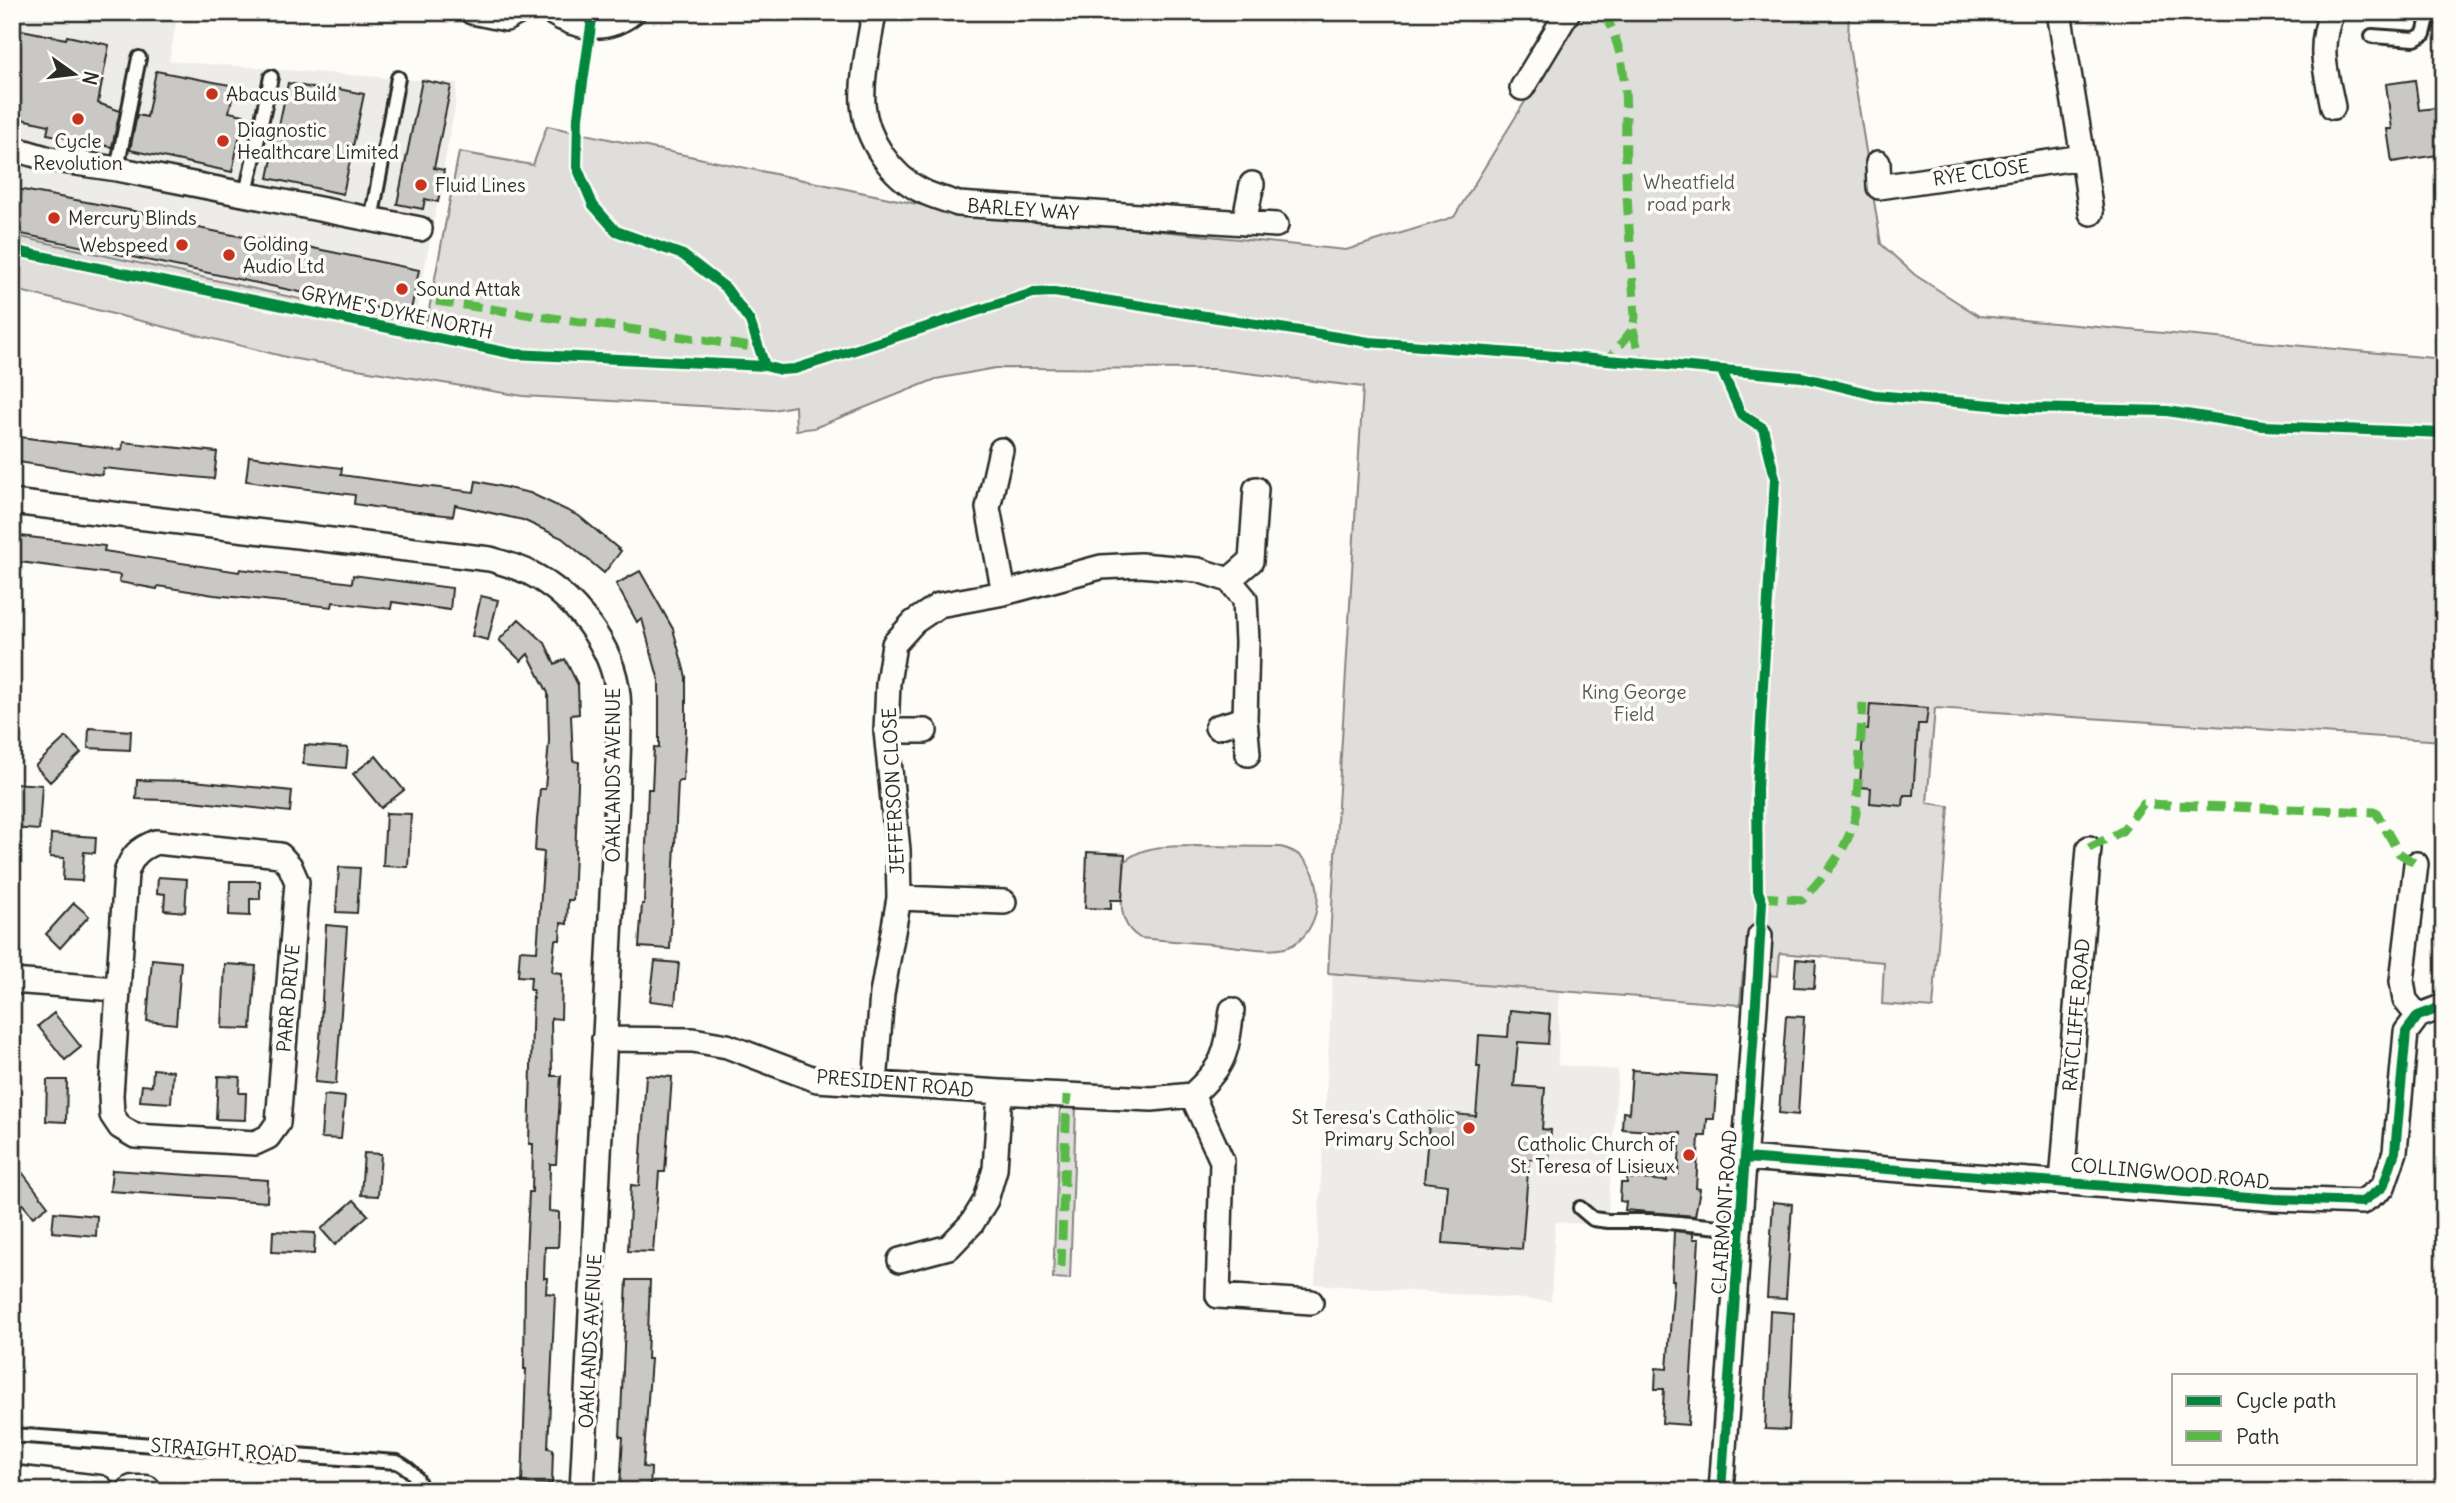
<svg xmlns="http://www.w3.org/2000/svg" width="2456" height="1503" viewBox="0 0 2456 1503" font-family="Delius,sans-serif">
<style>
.built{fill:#edece8}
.green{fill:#dfdeda;stroke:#858482;stroke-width:2}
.building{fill:#c9c8c4;stroke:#2b2b2b;stroke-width:2}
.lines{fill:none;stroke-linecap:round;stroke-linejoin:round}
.service-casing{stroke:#2b2b2b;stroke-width:18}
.minor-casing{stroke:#2b2b2b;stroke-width:28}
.tertiary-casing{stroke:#2b2b2b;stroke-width:35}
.service{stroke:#fdfcf7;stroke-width:12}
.minor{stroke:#fdfcf7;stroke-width:23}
.tertiary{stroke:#fdfcf7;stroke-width:30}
.quiet{stroke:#58b947;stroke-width:9;stroke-dasharray:18 9;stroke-linecap:butt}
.cycleway-casing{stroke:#fdfcf7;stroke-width:15}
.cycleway{stroke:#00873e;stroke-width:10}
.poi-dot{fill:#c8321e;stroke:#fdfcf7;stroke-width:2.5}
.labels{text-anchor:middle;stroke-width:7;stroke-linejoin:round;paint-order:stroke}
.poi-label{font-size:19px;fill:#2b2b2b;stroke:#fdfcf7;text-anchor:start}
.street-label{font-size:19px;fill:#2b2b2b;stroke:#fdfcf7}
.park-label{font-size:19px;fill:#585857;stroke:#fdfcf7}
</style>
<rect width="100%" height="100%" fill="#fdfcf7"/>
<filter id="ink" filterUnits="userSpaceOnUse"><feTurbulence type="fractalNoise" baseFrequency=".0143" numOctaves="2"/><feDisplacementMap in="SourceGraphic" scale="14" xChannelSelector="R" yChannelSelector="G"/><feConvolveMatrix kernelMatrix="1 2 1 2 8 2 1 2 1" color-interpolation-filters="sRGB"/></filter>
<g filter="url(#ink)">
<path class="built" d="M12,12h166l-9,49 288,22 -2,24 -40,212 -403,-78z
M1333,973l226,18 -1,74 60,5 -11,156 -52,-4 -4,79 -236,-17z"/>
<path class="green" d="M1580,12h269l-1,28 33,204 34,31 64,41 465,43v382l-509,-33 -8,95 22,3 -16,202 -51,-4 2,-42 -104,-9 -2,23 -35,-3 -3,32 -412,-32 35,-586 -149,-18 -219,-1 -59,11 -122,49 -18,2 -1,-24 -22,4 -250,-14 -233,-38 -278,-69v-54l374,83 41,2 32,-168 74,13 14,-39 389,82 410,42 108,-33z
M1195,846l85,1c53,10 46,90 5,101 -17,4 -36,0 -54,-2 -30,-3 -60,-5 -91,-8 -27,-15 -17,-51 -15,-77 20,-17 45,-14 70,-15z
M1060,1107h16l-6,172 -17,-1z"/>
<path class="building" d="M12,28l54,11 1,-3 42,9 -11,58 22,8 -8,36 -65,-13 2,-9 -37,-8z
M156,71l79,15 -6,26 15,3 -12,57 -102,-22 7,-35 10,2z
M422,80l29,6 -17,82 10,2 -6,32 -13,-3 -2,10 -26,-5z
M2415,80l4,30 25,-3v47l-52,8 -5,-33h5l-6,-45z
M288,83l39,8 1,-4 36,7 -21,100 -75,-16z
M12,188l117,22 27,6v3l62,13 46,9v-3l155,32 -9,45 -398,-83z
M12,436l110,14 1,-8 94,10 -3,27 -111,-11 -1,7 -90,-14z
M249,456l93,12 -1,7 73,10 60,7 2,-11 54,12 49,23 42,35 -17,22 -42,-35 -39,-18 -68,-15 -2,11 -79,-9 -20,-3 1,-9 -109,-14z
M12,535l93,11 -1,5 135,21 1,-3 112,14 1,-8 99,13 -2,22 -58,-8 -1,7 -58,-7 -1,5 -118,-12 -56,-9 -1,3 -38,-7 1,-7 -108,-14z
M640,571l33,58 13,48v53l-3,51h-5l-8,168 -31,-2 3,-43h2l4,-115h4l2,-42 5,1v-67l-17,-62 -5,3 -21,-38z
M481,596l17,4 -10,40 -16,-4z
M519,619l26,24 10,21 10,-5 13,26 1,29 -8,1 2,46 6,1 -6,138h-5l-1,24 -6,-1 -1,17h-5l-3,32 10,1 -1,46 -10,-1 1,58h9l-5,88h-6l-1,47 10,1v15l-1,20h-13l-1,31h3l-1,15 9,1 -7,154 5,1 -1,35 -30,-1 4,-114h-2l1,-91 4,-86h3l1,-48h-4l4,-154h-3l1,-13 -13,-1 2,-26 17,1 7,-99 -9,-1 2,-31 3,-31h5l4,-48 -1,-48 -20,-39 -7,7 -22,-21z
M1870,704l58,4 -2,16h-8l-5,71h-9l-1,11 -33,-3 1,-15 -11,-1 3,-57h5z
M89,728l42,3 -1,19 -42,-2z
M66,737l15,16 -31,29 -15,-16z
M305,745l43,3 -2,20 -43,-4z
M376,756l28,34 -23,18 -28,-34z
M137,780l57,1 98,10 -2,21 -98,-11 -56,-2z
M13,783l29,2 -3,45 -27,-2z
M386,813l25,1 -3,53 -25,-1z
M51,834l45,3 -1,16 -11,-1 -2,29 -19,-1 1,-22 -14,-1z
M1087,852l38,2 -3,46h-11v9l-26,-1z
M339,867l21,1 -3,45 -21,-1z
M158,877l29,2 -2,33 -21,-2 1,-16 -8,-1z
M230,881h30v18h-10v17l-21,-1z
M74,903l15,13 -29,32 -14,-14z
M326,925l21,2 -11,157 -21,-2 5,-43z
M152,959l29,3 -5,62 -29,-3z
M1796,959l20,2 -2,27 -20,-1z
M655,961l24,2 -4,41 -25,-3z
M225,964l31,2 -5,63 -29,-1z
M1510,1010l40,4 -2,30 -30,-2 -4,44 31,2 -3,41 9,1 -2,31 -20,-2 -7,90 -79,-6 5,-58 -24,-3 6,-70 46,4 4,-49h-3l2,-32 29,2z
M54,1013l27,34 -16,13 -27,-34z
M1786,1016l18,1 -6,98 -19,-2z
M153,1069l20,2 -2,32 -31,-2 2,-16 10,1z
M1632,1070l85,6 -3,43h-7l-1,17h-7l-3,52 4,1 -5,27 -70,-6 1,-8 -6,-1 1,-18h6v-5l40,3v-8l11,1 3,-41 -59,-4 1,-17 6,1z
M646,1075l26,2 -7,95h-6l-6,80 -25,-1 3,-66 8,1z
M218,1076l22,1 -1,16h7l-1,27 -29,-1z
M47,1080h20l-1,42 -20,-1z
M324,1095l21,2 -4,42 -20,-1z
M364,1153l17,1 -3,42 -17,-1z
M12,1159l36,47 -15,11 -21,-26z
M112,1170l156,10 -1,22 -157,-11z
M354,1200l14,15 -33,30 -14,-16z
M1773,1202l19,2 -6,95 -19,-1z
M54,1212l43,4 -1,20 -44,-4z
M273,1231l42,2 -1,21 -42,-2z
M1674,1231l19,2v6h6l-11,186 -26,-2 2,-34h-9l1,-21 11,1 7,-89h-2z
M627,1280h23l-3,79h4l-8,108 8,1 -1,22 -30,-3 3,-50h-3z
M1770,1311l24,2 -5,117 -24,-1z"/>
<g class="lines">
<g class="service-casing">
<path id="service" d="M2372,36l43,3 9,-5 3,-12 -1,-10
M117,169l22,-111
M246,194l25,-117
M371,220l27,-142
M1580,1208l13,11 15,2h50l82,8
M12,1435l385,27c12,6 22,14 24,29"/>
</g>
<g class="minor-casing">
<path id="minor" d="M472,12l34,7 13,-7
M551,12c26,17 57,21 82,0
M874,12c-4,29 -13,63 -11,92 3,35 28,72 59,87 12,6 25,9 36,13l318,21
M2332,12c-15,36 -6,59 1,95
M1522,88l46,-76
M12,148l37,11 68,10 303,60
M2083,157l8,56
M1878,163l1,24 204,-30 -24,-145
M1244,223l8,-39
M1001,450l-13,58 16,85
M12,502l478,57c13,4 28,8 40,14 44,23 83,72 88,122 3,31 -1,70 -1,102l-35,694
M1229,580l22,-19 5,-72
M1217,727l28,-8
M886,731h39
M156,842l124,13 10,11 7,16 -19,241 -10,14 -13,6 -120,-7 -15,-9 -8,-12 -1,-20 15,-222c6,-17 12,-24 30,-31z
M2416,864l-14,117 3,19 13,16
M899,898l105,4
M12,981l104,8
M604,1039l89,1 34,6 90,34 183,12 152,7 40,-4 30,66 -4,135 93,6
M875,1084l7,-90 17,-96 -1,-48 -12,-119 2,-48 6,-39 20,-22 25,-17 65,-12 97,-26 39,-2 58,5 31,10 16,19 2,43 -2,77 3,35
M1192,1095c34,-31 34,-41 40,-85
M1745,1158l530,41 87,3 21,-15 12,-35 11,-120 12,-16 26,-10
M2062,1182l27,-334
M900,1260l49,-13 23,-24 14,-23 9,-31 5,-77
M1721,1491l39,-555"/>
</g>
<g class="tertiary-casing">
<path id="tertiary" d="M12,1481l87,10
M133,1491h13"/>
</g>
<use href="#service" class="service"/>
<use href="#minor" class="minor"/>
<use href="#tertiary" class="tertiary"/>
<path class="quiet" d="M1603,12c30,49 21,106 23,161 2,48 6,96 9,144l-2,12 -25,31
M436,301l323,47
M1633,329l8,34
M2089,848l33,-17 21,-27 233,8 23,41 17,11
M1760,897l42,3c24,-26 46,-50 54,-86l7,-111
M1061,1267l6,-172"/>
<g class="cycleway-casing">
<path id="cycleway" d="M593,12l-15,105 -1,50 16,38 23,26 67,24 43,33 24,33 15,45
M12,250l502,104 251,12 15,4 15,-1 238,-76 21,-1 315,50 264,20 169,15 73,18 152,13 140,3 96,15 181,7
M1745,1158l530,41 87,3 21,-15 12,-35 11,-120 12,-16 26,-10
M1721,1491l37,-517 4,-72 -4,-11 -1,-102 18,-311 -12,-50 -22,-14 -19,-43"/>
</g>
<use href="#cycleway" class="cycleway"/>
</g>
</g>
<g class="poi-dot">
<circle cx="212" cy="94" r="7"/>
<circle cx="78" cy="119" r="7"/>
<circle cx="223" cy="141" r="7"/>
<circle cx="421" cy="185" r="7"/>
<circle cx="54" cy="218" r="7"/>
<circle cx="182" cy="245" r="7"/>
<circle cx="229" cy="255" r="7"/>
<circle cx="402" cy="289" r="7"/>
<circle cx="1469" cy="1128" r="7"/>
<circle cx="1689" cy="1155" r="7"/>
</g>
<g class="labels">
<g class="poi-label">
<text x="226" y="101">Abacus Build</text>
<text x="237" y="137">Diagnostic<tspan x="237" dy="22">Healthcare Limited</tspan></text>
<text x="78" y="148" text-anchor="middle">Cycle<tspan x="78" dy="22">Revolution</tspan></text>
<text x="435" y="192">Fluid Lines</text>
<text x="68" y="225">Mercury Blinds</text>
<text x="243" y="251">Golding<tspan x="243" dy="22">Audio Ltd</tspan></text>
<text x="168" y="252" text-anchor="end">Webspeed</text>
<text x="416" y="296">Sound Attak</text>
<text x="1455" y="1124" text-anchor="end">St Teresa's Catholic<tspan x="1455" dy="22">Primary School</tspan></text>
<text x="1675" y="1151" text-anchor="end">Catholic Church of<tspan x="1675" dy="22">St. Teresa of Lisieux</tspan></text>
</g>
<g class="street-label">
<text transform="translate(1981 172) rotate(-8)" y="7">RYE CLOSE</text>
<text transform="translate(1023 209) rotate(4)" y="7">BARLEY WAY</text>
<text transform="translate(397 312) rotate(12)" y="7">GRYME'S DYKE NORTH</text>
<text transform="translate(613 775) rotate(-90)" y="7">OAKLANDS AVENUE</text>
<text transform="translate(893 791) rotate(-93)" y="7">JEFFERSON CLOSE</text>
<text transform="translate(288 998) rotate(-85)" y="7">PARR DRIVE</text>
<text transform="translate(2076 1015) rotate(-85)" y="7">RATCLIFFE ROAD</text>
<text transform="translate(895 1083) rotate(5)" y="7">PRESIDENT ROAD</text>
<text transform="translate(2170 1173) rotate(5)" y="7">COLLINGWOOD ROAD</text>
<text transform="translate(1724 1212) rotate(-86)" y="7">CLAIRMONT ROAD</text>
<text transform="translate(590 1341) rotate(-87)" y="7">OAKLANDS AVENUE</text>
<text transform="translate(224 1450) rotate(4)" y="7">STRAIGHT ROAD</text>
</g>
<g class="park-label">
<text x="1689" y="189">Wheatfield<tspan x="1689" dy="22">road park</tspan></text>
<text x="1634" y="699">King George<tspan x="1634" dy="22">Field</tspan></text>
</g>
</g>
<rect width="2456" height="1503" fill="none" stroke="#fdfcf7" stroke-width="42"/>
<rect x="21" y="21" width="2414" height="1461" fill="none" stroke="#2b2b2b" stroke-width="2.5" filter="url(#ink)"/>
<rect x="2172" y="1374" width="245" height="91" fill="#fdfcf7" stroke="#a9a8a5" stroke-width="2"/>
<rect x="2186" y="1396" width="35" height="10" fill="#00873e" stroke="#a9a8a5" stroke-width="2"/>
<text x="2236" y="1408" font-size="21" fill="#2b2b2b">Cycle path</text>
<rect x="2186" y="1431" width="35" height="10" fill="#58b947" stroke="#a9a8a5" stroke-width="2"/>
<text x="2236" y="1444" font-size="21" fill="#2b2b2b">Path</text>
<g transform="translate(74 74) rotate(104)" stroke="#fdfcf7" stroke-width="5" paint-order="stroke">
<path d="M0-5L12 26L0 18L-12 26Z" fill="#2b2b2b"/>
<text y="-10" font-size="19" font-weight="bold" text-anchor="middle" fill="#2b2b2b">N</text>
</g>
</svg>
